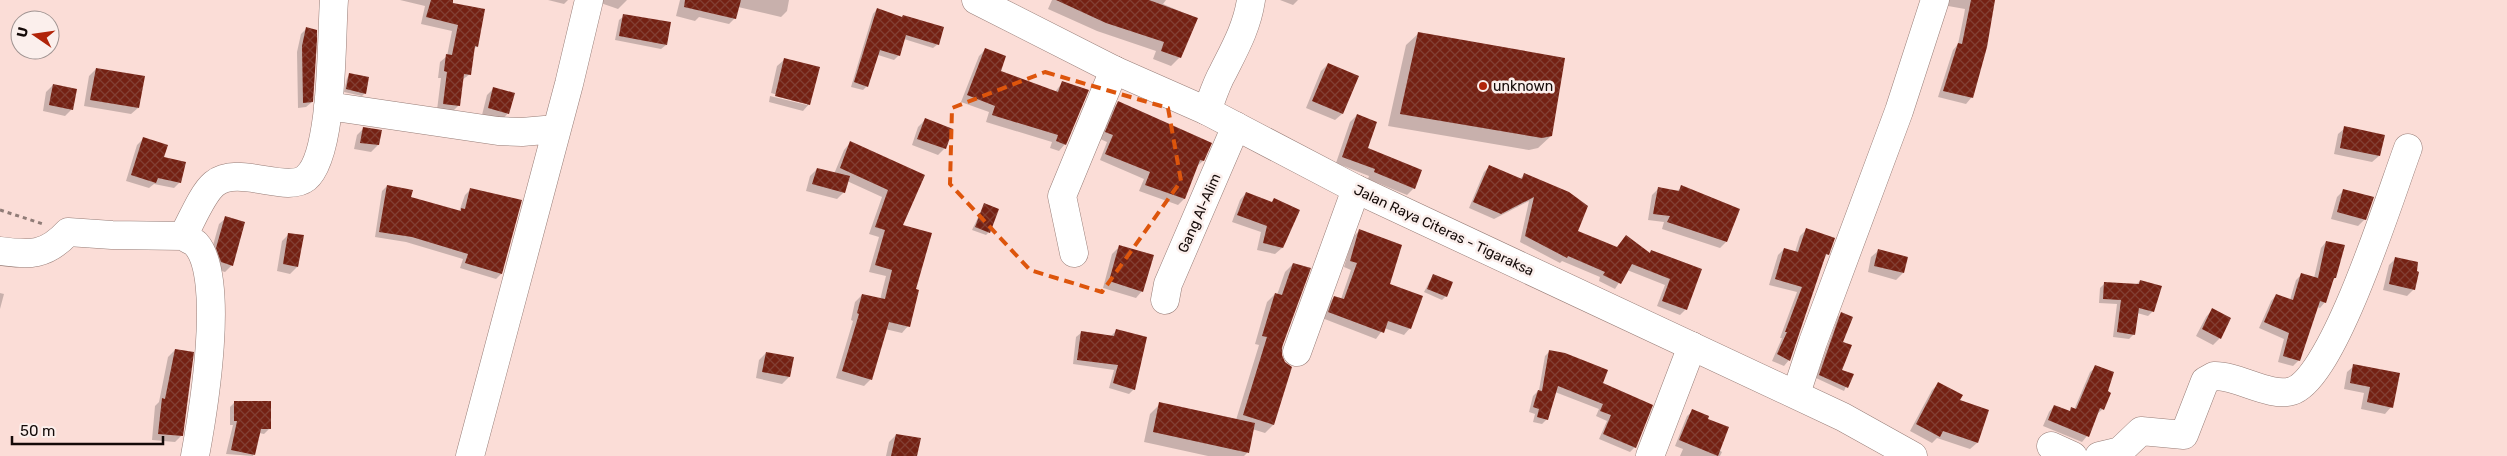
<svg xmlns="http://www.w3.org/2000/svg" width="2507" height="456" viewBox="0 0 2507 456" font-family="Rubik,sans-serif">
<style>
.shadow{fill:#0003}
.building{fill:url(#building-cross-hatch)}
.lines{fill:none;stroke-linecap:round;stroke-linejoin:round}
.minor-casing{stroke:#977d77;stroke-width:29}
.major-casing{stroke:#977d77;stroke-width:29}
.path{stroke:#907c77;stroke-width:3;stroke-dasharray:4 4;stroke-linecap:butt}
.minor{stroke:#fff;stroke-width:28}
.major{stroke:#fff;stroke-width:28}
.marked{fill:none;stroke:#dd550c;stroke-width:4;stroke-dasharray:10 6;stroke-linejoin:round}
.poi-dot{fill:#b12409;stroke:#fbefec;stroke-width:2}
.labels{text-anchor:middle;stroke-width:5;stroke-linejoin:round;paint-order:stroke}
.poi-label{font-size:14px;fill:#140a08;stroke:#fbefec;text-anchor:start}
.street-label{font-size:14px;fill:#140a08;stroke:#fbefec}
</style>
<defs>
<pattern id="building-cross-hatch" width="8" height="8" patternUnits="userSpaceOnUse" patternTransform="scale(1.25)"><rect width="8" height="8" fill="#742113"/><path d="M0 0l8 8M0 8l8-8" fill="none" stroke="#823f33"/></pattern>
</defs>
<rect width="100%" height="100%" fill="#fbddd7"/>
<path class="shadow" d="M400,0h52l-1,4 26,42 -4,4 -3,24 -8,6 -3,25 -7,7 -15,-2 4,-32h-3l2,-16 7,-6 5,-25 -31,-7 4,-18z
M548,0h20l-4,4z
M592,0h35l-9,9z
M680,0h109l-2,11 -6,6 -43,-10 -3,11 -6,6 -30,-7 -4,4 -19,-5z
M1052,0h114l-3,4 33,14 -16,39 -9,9 -18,-7 3,-8 -59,-20 -49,-22z
M1280,0h18l-5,5z
M1949,0h45l-9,47 -14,51 -5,6 -28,-7 15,-47 5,-6 6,-29 1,-6 -17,-3z
M877,9l61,35 -5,4 -29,-9 -5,16 -5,5 -16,-5 -11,31 -4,4 -12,-3 22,-73z
M624,16l46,7 -4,22 -5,4 -46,-9 4,-20z
M306,29l6,73 -6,5 -8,1 -1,-56 4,-18z
M1419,33l132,103 -13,12 -9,2 -141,-24 18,-81z
M986,49l13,23 56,20 7,-9 3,61 -6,7 -9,-3 2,-6 -66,-20 3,-10 -28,-10 18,-46z
M784,60l25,44 -6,7 -34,-9 1,-6 37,9v-2l-36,-10 6,-27z
M1328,64l14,50 -7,6 -29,-12 15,-37z
M96,69l42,39 -7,6 -47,-8 5,-30z
M350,75l15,18 -3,3 -18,-4 3,-14z
M53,85l19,24 -7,7 -22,-5 3,-19z
M494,88l14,25 -6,7 -20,-5 5,-20z
M1118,103l85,58 -7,6 -12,32 -6,6 -39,-14 5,-12 -44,-19 7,-18 -7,-3 12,-30z
M1357,115l9,34 48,39 -7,7 -39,-16 1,-3 -33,-13 14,-41z
M925,120l20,28 -7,7 -26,-10 6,-18z
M364,128l14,17 -7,7 -17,-3 3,-14z
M2345,128l34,28 -7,6 -38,-8 4,-20z
M143,139l37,43 -6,6 -20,-4 -5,4 -23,-7 11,-36z
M850,143l74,33 -22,50 13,64 -7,36 -6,7 -17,-4 -14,50 -7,7 -28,-8 17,-57 -2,-1 4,-18 7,-7 18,5 6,-24 -17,-4 10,-35 -10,-3 13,-37 -35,-16 -3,11 -7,7 -31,-8 4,-15 7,-7 17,5 10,-24z
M1489,167l31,12 4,-4 53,57 40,16 32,6 2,-3 49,18 -14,40 -6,6 -23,-9 8,-21 -38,-15 -12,19 -16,-8 1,-4 -38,-16 -2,2 -40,-21 9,-41 -35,18 -25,-11 15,-36z
M387,186l23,12 49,14 6,-17 5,-5 50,11 -19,73 -5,5 -36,-11 3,-9 -57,-17 -31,-5 7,-46z
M1682,187l44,55 -6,6 -58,-19 2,-7 -16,-2 4,-25 6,-6 18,3z
M2344,190l21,29 -7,7 -27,-7 6,-22z
M1246,193l25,10 3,-3 8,48 -7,6 -18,-4 4,-18 -29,-10 8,-22z
M984,205l5,27 -3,3 -14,-5z
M226,218l6,47 -7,7 -10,-3 -5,-13 9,-32z
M1360,230l50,98 -6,7 -20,-7 -8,11 -54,-21 6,-14 6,-7 7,2 10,-29 -7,-3 9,-30z
M1806,230l28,8 -11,24 -34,98 -5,6 -12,-5 10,-23h-2l17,-46 -28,-7 9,-30 6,-6 11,3 5,-16z
M289,234l8,33 -7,7 -13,-3 5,-30z
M2326,242l9,36 -4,4 -6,20 -5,6 -3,-1 -18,53 -6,6 -15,-4 6,-23 -25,-11 12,-27 5,-6 14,5 6,-20 6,-6 12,4 7,-30z
M1119,247l23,44 -6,7 -33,-10 9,-34z
M1878,251l28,7 -3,15 -7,7 -28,-8 3,-15z
M2396,258l18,31 -7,7 -24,-6 6,-25z
M1293,264l-20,161 -8,8 -13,-4 -5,24 -3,3h-36l-64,-14 6,-28 10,-10 76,16 23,-75 -4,-1 12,-42 8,-8 2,1 8,-23z
M1433,275l13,21 -4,4 -18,-8z
M2140,281l13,30 -5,5 -11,-3 -3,21 -5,5 -16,-2 4,-33 -18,-1 1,-15 5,-5 31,2z
M0,293l4,1 -4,15z
M2212,310l8,28 -7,7 -17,-9 10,-19z
M1841,314v56l11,4 -8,17 -28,-13 22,-61z
M1116,331l18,58 -5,5 -20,-6 5,-18 -41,-6 3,-27 5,-4 30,3z
M175,350l7,85 -7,7 -23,-2 3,-34 4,-4 9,-45z
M1550,351l52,33 33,63 -5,5 -31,-13 8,-18 -11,-5 3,-7 -44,-17 -8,27 -5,5 -9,-2 2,-8 -6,-2 4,-16 6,-6 6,-34z
M766,353l26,5 -3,19 -7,7 -26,-6 3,-18z
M2354,366l37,41 -6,7 -24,-5 3,-16 -20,-4 3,-17z
M2096,367l7,42 -6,5 -10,22 -5,6 -39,-16 6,-14 5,-6 15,6 5,-2 16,-38z
M1939,383l19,18 30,10 -11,32 -7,6 -33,-11 -5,5 -22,-12 22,-41z
M235,402l34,27 -5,5 -5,-1 -6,23 -27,-2 7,-29h-3v-18z
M1693,411l14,9 12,30 3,2 -2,4h-40l3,-7 -8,-3 12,-30z
M896,435l20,21h-30l3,-14z"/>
<path class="building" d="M431,0h22v3l32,6 -7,38 -3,-1 -4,29 -7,-1 -4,32 -17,-2 4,-32 -3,-1 2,-17 6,1 6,-30 -32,-8z
M685,0h56l-5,19 -52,-12z
M1056,0h93l49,18 -17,40 -20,-7 3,-9 -58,-19z
M1971,0h24l-8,47 -14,51 -30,-7 15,-48 4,1z
M877,8l25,9 1,-2 41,12 -5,18 -33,-10 -6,21 -20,-6 -12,37 -14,-5z
M623,14l48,8 -4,23 -48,-9z
M306,27l11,3v10l-4,62 -10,1 -1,-57z
M1418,32l147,26 -13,78 -10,2 -142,-24z
M985,48l21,8 -5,15 57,21 4,-11 27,9 -23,55 -10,-4 2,-6 -66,-20 3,-9 -28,-11z
M784,58l36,9 -10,38 -35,-9z
M1328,63l31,13 -16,38 -31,-13z
M96,68l49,8 -6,32 -49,-8z
M349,73l20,4 -3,17 -20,-5z
M53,84l24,5 -4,21 -24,-5z
M493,87l22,6 -6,21 -21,-6z
M1118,101l94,42 -8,18 -4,-1 -15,39 -40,-14 5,-13 -45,-18 8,-19 -8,-3z
M1357,114l20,8 -9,26 54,22 -7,19 -41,-17 1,-3 -33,-12z
M925,118l28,11 -7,20 -29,-10z
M2344,126l41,9 -5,21 -40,-8z
M363,127l19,3 -3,15 -19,-2z
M143,137l25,8 -4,12 22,5 -5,21 -23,-5 -2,5 -25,-8z
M850,141l75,34 -22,50 29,8 -16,56 3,1 -9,37 -21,-5 -17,58 -30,-9 17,-57 -2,-1 5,-19 23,5 7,-29 -17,-5 10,-35 -10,-3 13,-37 -48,-22z
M1489,165l33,14 2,-6 45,19 19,14 -10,25 39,16 9,-12 24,18 1,-3 51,19 -15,41 -25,-9 8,-22 -38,-15 -11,20 -18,-9 2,-3 -37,-16 -1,2 -42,-22 9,-39 -33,17 -28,-12z
M817,168l33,8 -5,17 -33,-9z
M387,185l26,5 -2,7 50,14v-3l4,1 5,-21 52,12 -20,74 -37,-11 3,-9 -56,-17 -33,-5z
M1681,185l59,24 -13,33 -60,-20 3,-6 -17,-2 5,-27 21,4z
M2343,189l31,8 -8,23 -29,-8z
M1246,192l26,10 2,-4 26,12 -17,38 -20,-5 4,-17 -30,-11z
M984,203l15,6 -9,24 -15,-6z
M225,216l20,6 -12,44 -12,-4 -5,-14z
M1806,228l29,10 -6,17 -3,-1 -36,107 -13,-7 10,-22h-2l17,-45 -27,-8 9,-31 14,4z
M1359,229l43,16 -12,39 33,12 -12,33 -23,-8 -4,12 -56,-21 6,-16 10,3 13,-36 -7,-2z
M288,233l16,2 -6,32 -15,-3z
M2326,241l19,4 -9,33h-2l-8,25 -6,-2 -20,60 -17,-5 6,-23 -25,-11 12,-28 17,6 8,-27 17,5z
M1119,245l35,10 -11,37 -34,-11z
M1878,249l30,8 -4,16 -30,-7z
M2395,257l23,5 -1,9 2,1 -4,18 -26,-6z
M1293,263l18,5 -29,79v8l3,7 7,5 -18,58 -31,-10 24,-78 -5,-1 13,-43 7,2z
M1433,274l20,8 -6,15 -20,-8z
M2140,280l22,6 -8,26 -15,-4 -4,27 -18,-3 4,-32 -18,-1 1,-17 35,2z
M2212,308l19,10 -10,21 -19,-10z
M1841,312l12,5 -10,25 9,3 -10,25 12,4 -6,14 -29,-13z
M1116,329l31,8 -12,53 -22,-7 5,-18 -41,-5 4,-29 33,5z
M175,349l19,3 -11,84 -25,-2 4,-36 3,1z
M1549,350l16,3 43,17 -5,13 50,22 -17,43 -33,-14 8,-19 -11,-4 3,-7 -45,-18 -10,34 -11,-3 2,-8 -6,-2 5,-17 4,1z
M766,352l28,5 -4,20 -28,-5z
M2353,364l47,9 -7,35 -26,-6 3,-15 -20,-4z
M2095,365l19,7 -6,19 3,2 -7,17 -4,-2 -11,29 -41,-17 6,-15 16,6 1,-4 5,2z
M1938,382l25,13 -3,5 29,10 -11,33 -35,-12 -3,6 -24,-13z
M234,401h37v28h-10l-6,26 -24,-5 6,-29h-3z
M1159,402l96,21 -6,30 -96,-21z
M1692,409l17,7 -1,3 21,8 -11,29 -39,-16z
M896,434l25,4 -4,18h-26z"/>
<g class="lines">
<g class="minor-casing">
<path id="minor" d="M328,106l170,25 24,1 34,-3
M1207,111c5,-13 9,-27 16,-39 12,-24 24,-45 28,-72
M0,251c30,4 46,5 68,-19l44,3 71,1
M1074,253l-12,-57 52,-126
M1165,300l3,-16 68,-158
M1297,352l59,-163
M1796,394l17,-52 86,-231 36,-111
M2051,446l22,10
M195,456c8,-43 31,-179 1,-212 -3,-3 -9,-5 -13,-8 8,-14 19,-42 31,-52 24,-20 72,10 92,-6 28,-23 25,-141 28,-178
M470,456l99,-372 20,-84
M1650,456l42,-110
M2099,456l21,-5 21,-20 43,4 21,-54 9,-5c23,-1 56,22 78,15 42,-13 99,-198 116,-243"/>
</g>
<g class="major-casing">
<path id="major" d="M976,0l138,70 93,41 149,78 487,228 70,39"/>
</g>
<path class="path" d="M0,210l43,14"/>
<use href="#minor" class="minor"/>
<use href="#major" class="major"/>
</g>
<path class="marked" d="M1045,72l123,36 13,73 -79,111 -72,-22 -80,-86 2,-76z"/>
<circle class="poi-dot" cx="1483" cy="86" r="5"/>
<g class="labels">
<g class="poi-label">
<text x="1493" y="91">unknown</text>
</g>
<g class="street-label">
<text transform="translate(1199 213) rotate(-66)" y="5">Gang Al-Alim</text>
<text transform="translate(1444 230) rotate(25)" y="5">Jalan Raya Citeras - Tigaraksa</text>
</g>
</g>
<g transform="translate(35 35) rotate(283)"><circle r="24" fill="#fbefec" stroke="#9f9391"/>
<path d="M0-4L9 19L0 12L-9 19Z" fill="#b12409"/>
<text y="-8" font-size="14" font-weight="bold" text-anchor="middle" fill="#140a08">U</text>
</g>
<path d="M12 436v8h151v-8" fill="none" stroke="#140a08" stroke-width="2.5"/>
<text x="20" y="436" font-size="15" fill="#140a08" stroke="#fbefec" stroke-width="4" paint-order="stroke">50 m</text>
</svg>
